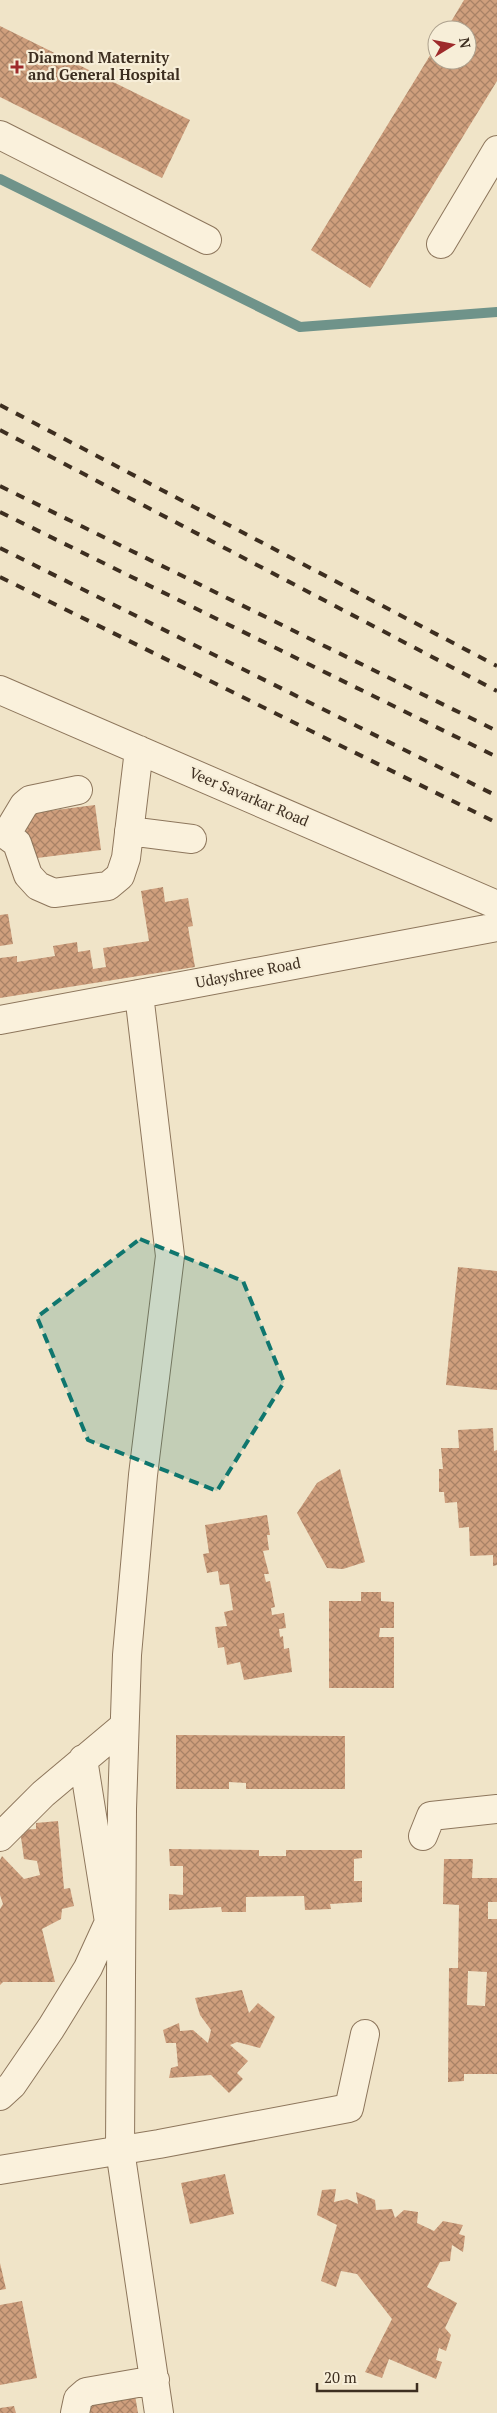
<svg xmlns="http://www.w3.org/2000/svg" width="497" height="2413" viewBox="0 0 497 2413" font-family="'PT Serif',serif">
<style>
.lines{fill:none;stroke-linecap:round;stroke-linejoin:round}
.stream{stroke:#6f938a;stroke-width:10}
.building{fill:url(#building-cross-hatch);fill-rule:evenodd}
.minor-casing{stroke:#8d765c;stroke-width:30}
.minor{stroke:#faf1dc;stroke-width:28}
.rail{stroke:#3d2e20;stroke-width:4;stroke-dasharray:9 9;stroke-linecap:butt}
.marked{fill:#0f766e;fill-opacity:0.2;stroke:#0f766e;stroke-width:4;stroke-dasharray:10 6;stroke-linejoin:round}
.poi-dot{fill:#9e2a2b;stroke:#f7eed8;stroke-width:2}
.labels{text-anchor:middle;stroke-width:4.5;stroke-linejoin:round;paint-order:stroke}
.poi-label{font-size:15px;font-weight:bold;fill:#3d2e20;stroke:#f7eed8;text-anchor:start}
.street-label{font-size:15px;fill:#3d2e20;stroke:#f7eed8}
</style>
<defs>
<pattern id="building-cross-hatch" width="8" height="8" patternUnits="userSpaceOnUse" patternTransform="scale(1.25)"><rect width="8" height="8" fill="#cf9f7d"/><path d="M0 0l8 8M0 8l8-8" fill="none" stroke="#a98266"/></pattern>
</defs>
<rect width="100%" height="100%" fill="#f0e4c8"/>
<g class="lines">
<path class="stream" d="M0,179l300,148 197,-15"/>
</g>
<path class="building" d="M464,0h33v81l-127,207 -59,-38 126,-206v16h30v-30h-21z
M0,26l190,94 -28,58 -162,-81z
M95,805l6,45 -72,9 -5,-45z
M163,887l2,15 23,-4 5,28 -5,1 7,40 -195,31v-40l17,-2v6l38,-6 -2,-10 24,-4 1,10 12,-2 3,19 13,-2 -3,-19 46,-7 -8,-50z
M8,914l5,30 -13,2v-31z
M458,1267l39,4v119l-51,-5z
M493,1428l1,23 3,-1v115l-4,1v-11l-23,1 -1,-29 -10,1 -2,-26 -12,1 -1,-11h-5v-23h4l-2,-21h18l-1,-18z
M340,1469l25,93 -22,7 -16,-1 -30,-55 20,-30z
M267,1515l3,20h-3l2,15 -6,1 6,23h-5l2,8 4,-1 5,26 -4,1 1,7 12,-2 2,15 -7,1 1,8 3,-1 1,13 5,-1 3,24 -48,8 -4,-18 -13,3 -3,-18 -6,1 -3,-21 12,-1 -3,-14 9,-2 -4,-26 -9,1 -2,-14 -11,2 -4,-19 6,-1 -4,-28z
M361,1592h20v9l13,1v26h-14l-1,9h15v51h-65v-87h32z
M176,1735l169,1v53h-99v-6l-17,-1v7h-53z
M58,1821l6,68 6,-1 4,18 -12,3 -1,10 -19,10 13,53h-52l-3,3v-76l3,-5 -3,-9v-35l2,-4 22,23 16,-4 -3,-14 -13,-2 -4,-29 16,-1v-6z
M169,1849l90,1v6h27v-6h76v8l-8,1v22h8v21l-32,2 1,5 -26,1 -1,-14 -58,1v15h-24l-1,-5 -52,3v-16l14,1v-29h-13z
M444,1859h29l-1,19h25v24h-9v17h9v155h-33v7l-16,1 1,-114h9l1,-63 -16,-1zM468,1971l19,1 -2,34 -18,-1z
M242,1990l7,23 9,-10 17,14 -15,31 -23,-6 -7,3 18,16 -11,12 6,6 -14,14 -18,-18 -42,3 2,-10 7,-2 -2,-23h-10l-3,-13 16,-7 1,8 13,-1 15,13 3,-13 -11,-15 -5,-17z
M225,2174l9,40 -44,10 -9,-41z
M336,2189l-2,13 13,-3 11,5 -2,-12 19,8 1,10 16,-1 3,9 9,-8 14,2 -1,11 17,8 9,-10 20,4 -4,9 6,2 -2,16 -11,-7 -2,16 -10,1 -13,25 30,16 -12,25 6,7 -5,16 -7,-3 -3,12 6,2 -6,17 -47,-20 -7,19 -17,-6 27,-53 -35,-45 -16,-3 -5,16 -15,-6 16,-56 -20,-10 5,-25z
M0,2263l6,26 -6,1z
M22,2301l15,77 -37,7v-80z
M135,2395l3,18h-55l-2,-9z
M14,2406l2,7h-16v-5z"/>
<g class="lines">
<g class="minor-casing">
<path id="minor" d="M0,135l207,105
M441,244l56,-94
M0,690l497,215
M129,831l63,8
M0,834l6,1 11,8 11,32 10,11 16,7 54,-7 12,-10 6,-18 13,-108
M6,835l18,-30 6,-5 48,-10
M139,994l31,262 -27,219 -16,180 -5,154 -2,341 39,263
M0,1020l497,-93
M423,1836l8,-20 66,-7
M0,1837l43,-43 81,-68
M0,2096l12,-11 39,-57 37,-60 21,-46 -26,-163
M0,2170l159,-26 190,-36 16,-74
M75,2413l3,-14 8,-7 69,-12"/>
</g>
<use href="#minor" class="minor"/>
<path class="rail" d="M0,405l497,261
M0,430l497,261
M0,486l497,245
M0,512l497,245
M0,548l497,248
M0,577l497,246"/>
</g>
<path class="marked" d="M140,1239l103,42 41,101 -67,109 -129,-51 -51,-123z"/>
<path class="poi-dot" d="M14.5 59.5h5v5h5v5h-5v5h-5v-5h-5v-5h5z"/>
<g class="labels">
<g class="poi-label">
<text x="28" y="63">Diamond Maternity<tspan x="28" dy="17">and General Hospital</tspan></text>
</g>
<g class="street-label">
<text transform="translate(249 797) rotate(23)" y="5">Veer Savarkar Road</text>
<text transform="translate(248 973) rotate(-11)" y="5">Udayshree Road</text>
</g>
</g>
<g transform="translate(452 45) rotate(80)"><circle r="24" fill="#f7eed8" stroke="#ada18e"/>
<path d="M0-4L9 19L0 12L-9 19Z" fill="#9e2a2b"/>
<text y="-8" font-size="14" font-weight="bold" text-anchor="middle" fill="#3d2e20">N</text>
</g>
<path d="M317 2383v8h100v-8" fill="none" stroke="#3d2e20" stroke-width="2.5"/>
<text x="324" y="2383" font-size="15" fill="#3d2e20" stroke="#f7eed8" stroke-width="4" paint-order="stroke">20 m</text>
</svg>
